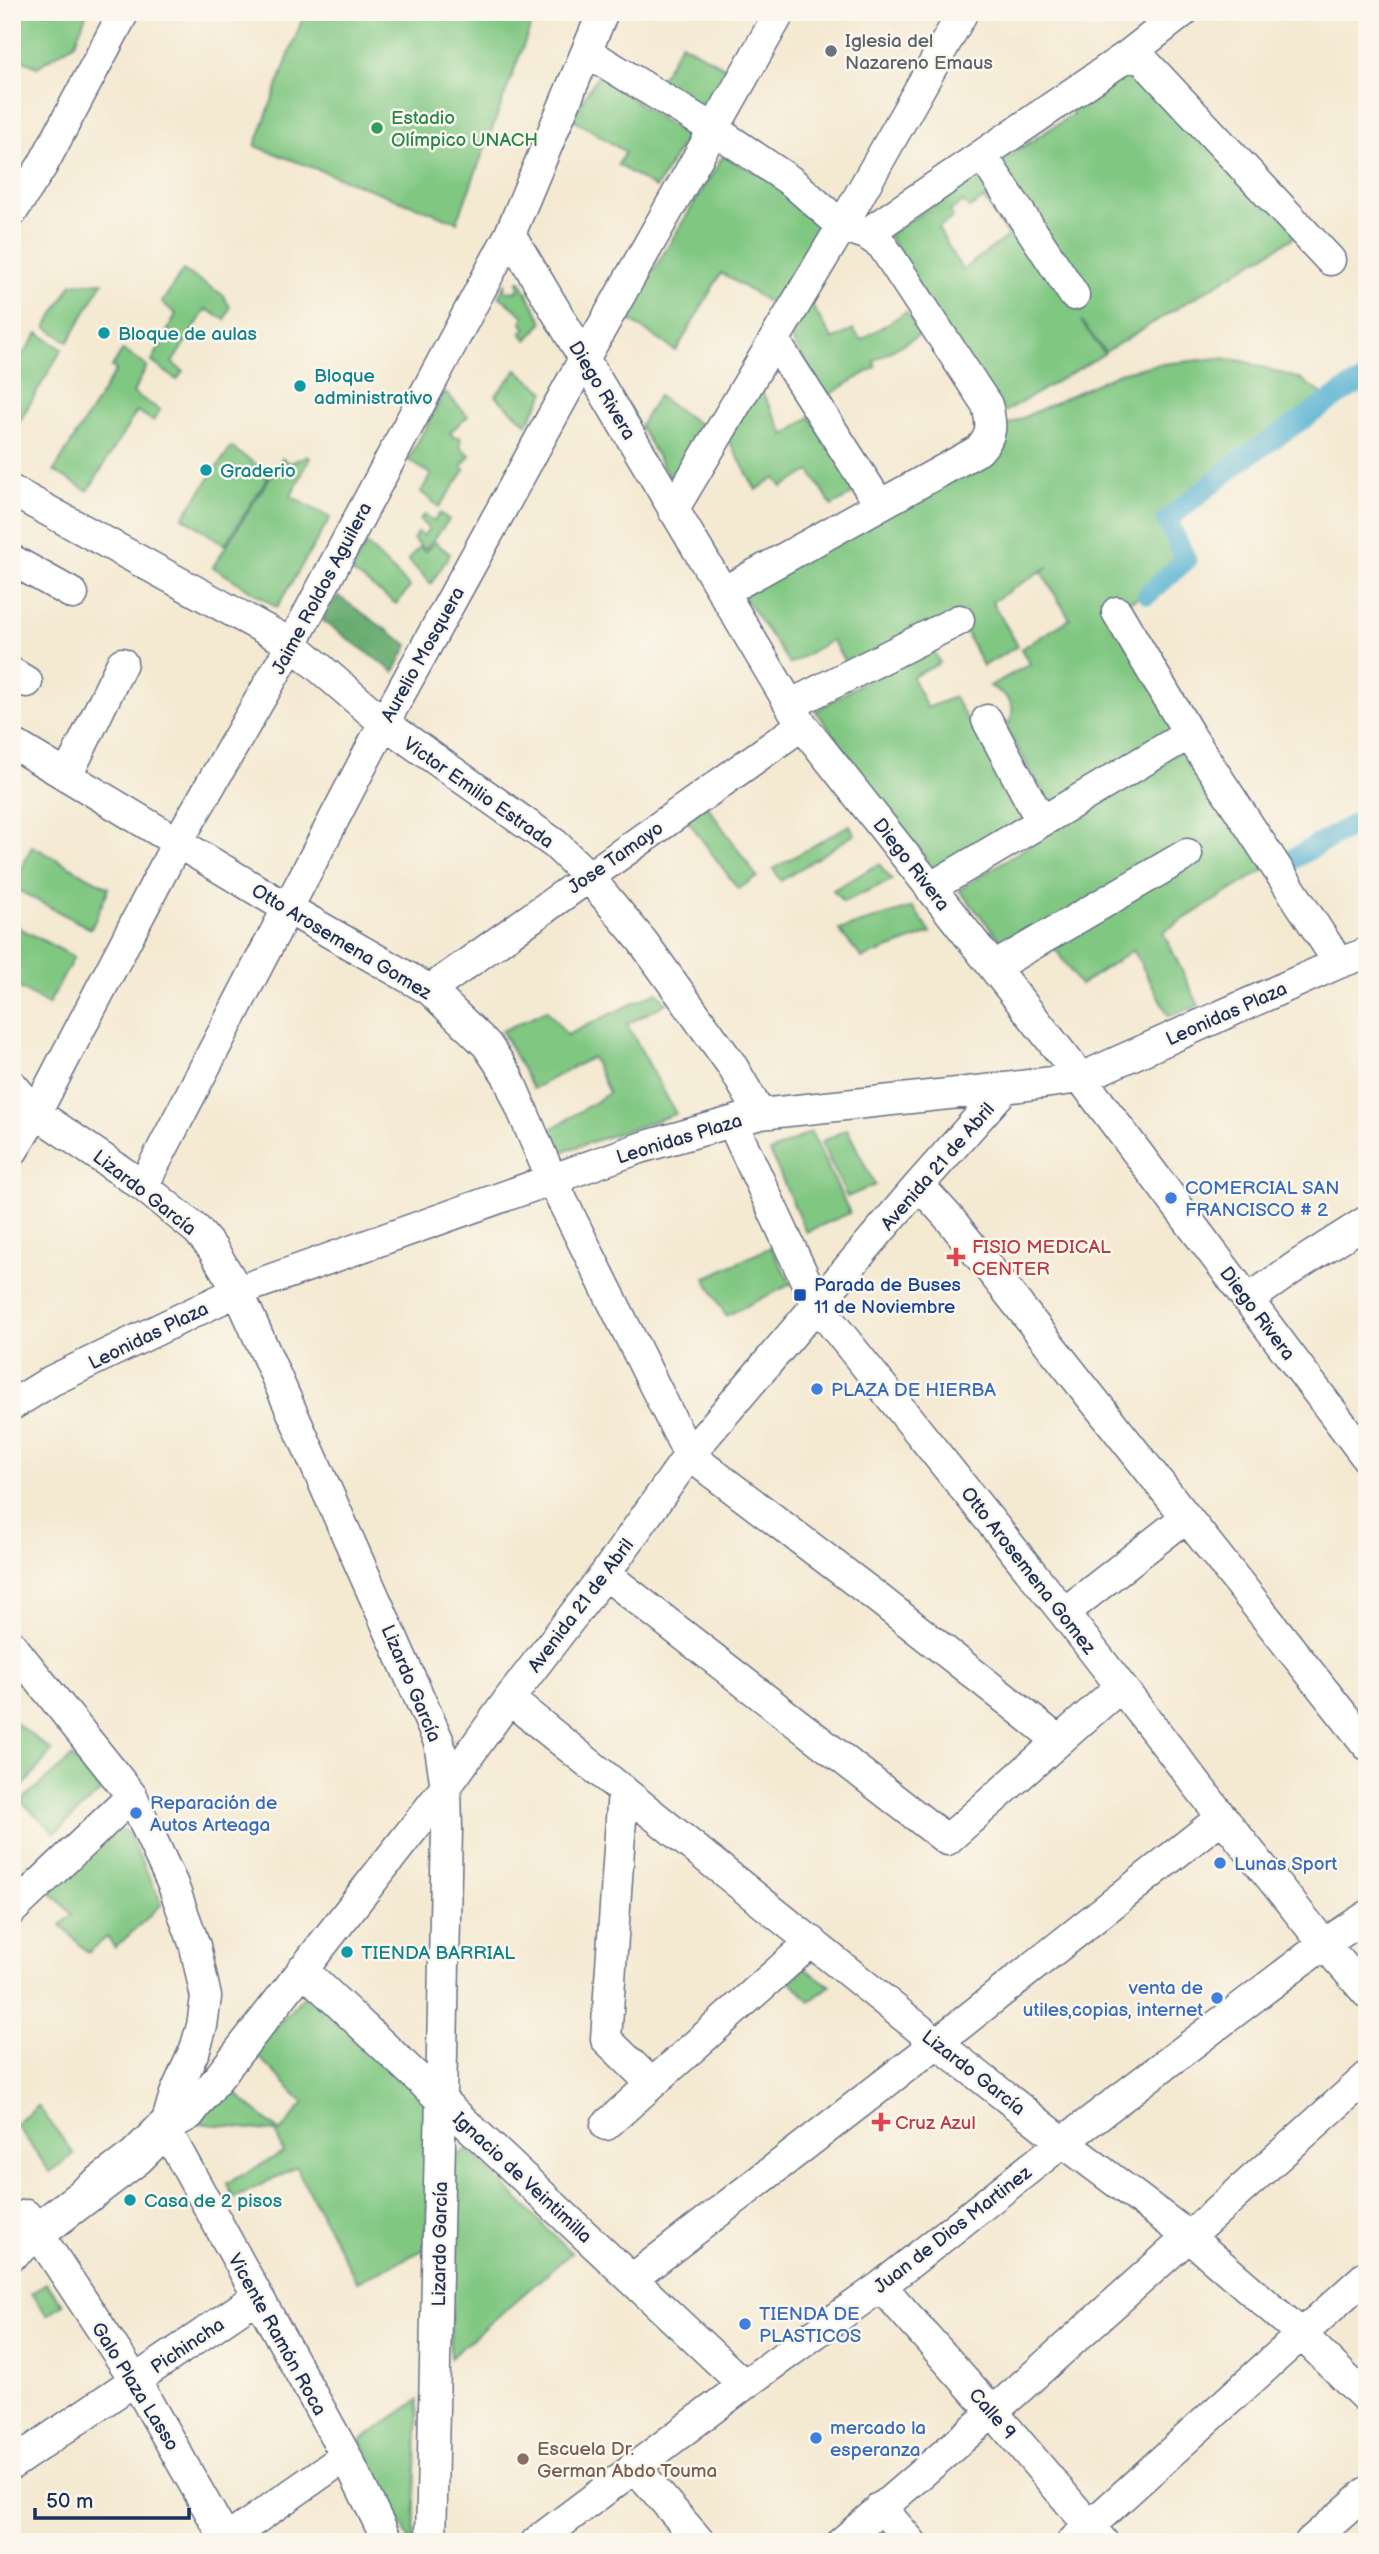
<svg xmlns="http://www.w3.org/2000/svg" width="1379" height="2554" viewBox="0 0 1379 2554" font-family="'Balsamiq Sans',sans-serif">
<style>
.green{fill:#80c782;stroke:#4e7b70;stroke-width:2;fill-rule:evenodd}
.forest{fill:#68ac70;stroke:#426e67;stroke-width:2}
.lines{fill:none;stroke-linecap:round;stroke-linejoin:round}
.canal{stroke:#52b0d1;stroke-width:21}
.minor-casing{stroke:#677086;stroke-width:33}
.major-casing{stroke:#677086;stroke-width:40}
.minor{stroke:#fff;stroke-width:30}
.major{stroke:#fff;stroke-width:37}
.worship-dot{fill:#6b7280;stroke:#fbf7ec;stroke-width:2.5}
.leisure-dot{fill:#2e9e5b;stroke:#fbf7ec;stroke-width:2.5}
.culture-dot{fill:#0f9aa8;stroke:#fbf7ec;stroke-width:2.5}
.shop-dot{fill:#3f7fe0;stroke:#fbf7ec;stroke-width:2.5}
.health-dot{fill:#e0444e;stroke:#fbf7ec;stroke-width:2.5}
.transit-dot{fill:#1a4fb4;stroke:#fbf7ec;stroke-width:2.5}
.education-dot{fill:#8d6e63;stroke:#fbf7ec;stroke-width:2.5}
.labels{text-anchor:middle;stroke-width:5;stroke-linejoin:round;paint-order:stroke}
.worship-label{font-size:19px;fill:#5b616d;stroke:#fbf7ec;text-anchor:start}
.leisure-label{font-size:19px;fill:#27864d;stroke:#fbf7ec;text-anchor:start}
.culture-label{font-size:19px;fill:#0d838f;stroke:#fbf7ec;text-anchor:start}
.street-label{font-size:19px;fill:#1b2f5e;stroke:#fbf7ec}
.shop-label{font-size:19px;fill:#366cbe;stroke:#fbf7ec;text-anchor:start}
.health-label{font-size:19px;fill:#be3a42;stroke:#fbf7ec;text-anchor:start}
.transit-label{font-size:19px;fill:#164399;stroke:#fbf7ec;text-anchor:start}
.education-label{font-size:19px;fill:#785e54;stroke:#fbf7ec;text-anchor:start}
</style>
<rect width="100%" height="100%" fill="#fbf7ec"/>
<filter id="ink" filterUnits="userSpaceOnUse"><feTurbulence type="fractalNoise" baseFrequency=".0143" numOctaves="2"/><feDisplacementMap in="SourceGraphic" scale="14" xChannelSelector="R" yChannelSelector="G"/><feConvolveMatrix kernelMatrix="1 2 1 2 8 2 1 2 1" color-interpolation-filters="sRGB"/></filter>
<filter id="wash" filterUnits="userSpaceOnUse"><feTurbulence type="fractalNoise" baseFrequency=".00686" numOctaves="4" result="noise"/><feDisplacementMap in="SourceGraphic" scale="28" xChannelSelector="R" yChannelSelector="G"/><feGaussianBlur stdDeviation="1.57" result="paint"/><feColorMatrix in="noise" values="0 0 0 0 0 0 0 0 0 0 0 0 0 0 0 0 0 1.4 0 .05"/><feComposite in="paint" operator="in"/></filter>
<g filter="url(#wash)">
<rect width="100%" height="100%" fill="#f4e9d1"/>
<path class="green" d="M12,12h75l-12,31 -38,24 -25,-12z
M305,12h231l-79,210 -202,-76z
M681,43l47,26 -24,46 -48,-28z
M1127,60l174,173 -196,119 -24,-31 23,33 -108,63 -108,-182 185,-121 -5,-12zM984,199l24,37 -46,34 -24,-42 15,-11 -3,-6 13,-9 6,6z
M599,73l50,38 38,25 -31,52 -38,-23 7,-13 -53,-34z
M723,156l53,27 48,39 -44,87 -59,-36 -45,78 -51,-34z
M183,270l40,25 7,12 -5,13 -19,-11 -34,54 11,8 -6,9 -25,-18 24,-48 -14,-12z
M518,281h2l23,41 -16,18 -6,-7 5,-4 -5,-7 3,-6 -25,-20 6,-13 1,9 12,-1z
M103,282l-35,60 -22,-15 26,-43z
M808,299l25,41 20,-11 8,11 45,-28 15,22 -47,27 2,6 -51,30 -36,-63z
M38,333l24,16 -50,85v-64z
M123,350l24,16 -14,27 27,17 -7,11 -16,-10 -49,80 -34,-20 62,-101 -4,-3z
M1220,358l23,3 57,18 27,18v4l-88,58 -73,60 19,41 -38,34 -26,11 56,129 -126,71 -45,-76c13,-23 6,-31 -16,-43l40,-22 -9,-15 49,-30 -29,-47 8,-6 -57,36 26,44 -35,20 -25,-50 -110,51 -16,-27 -42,24 -53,-77 257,-156 125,-58 34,-8z
M517,370l28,22 -18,32 -32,-28z
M758,385l27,50 25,-18 49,73 -27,16 -22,-35 -28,16 -7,-9 -19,12 -28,-51z
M445,392l23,24 -18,16 4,5h6l1,11 9,7 -8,11 3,4 -26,37 -18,-15 10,-18 -23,-14z
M658,396l50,34 -34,56 -34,-60z
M231,447l39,27 -45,71 -42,-28z
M307,456l3,2 -19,38 39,22 -53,89 -64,-40 69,-109 8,5z
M440,513l9,7 -24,30 -12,-11 5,-7 5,4 6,-7 -9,-9 4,-5 10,6z
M435,542l15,12 -19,30 -23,-24 11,-13 6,5z
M366,544l44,43 -14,17 -45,-33z
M929,642l11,21 -28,14 15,31 27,-11 73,123 -91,53 -120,-162z
M1191,743l78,124 -106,65 36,74 -30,10 -36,-66 -53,35 -28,-41 -31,21 -62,-75z
M706,804l51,73 -19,12 -52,-71z
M849,825l6,9 -74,47 -8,-12z
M32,846l77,42 -18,41 -79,-42z
M879,864l13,16 -49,22 -10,-12z
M913,907l18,26 -69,25 -23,-28z
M12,924l62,33 -26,48 -36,-22z
M657,992l10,11 -40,21 49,90 -115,38 -11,-22 59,-37 -17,-36 -59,32 -31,-58 45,-21 20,25z
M847,1129l28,56 -28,12 -26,-55z
M811,1132l39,81 -44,19 -36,-80z
M771,1247l20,37 -65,32 -21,-38z
M12,1720l40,31 -40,49z
M72,1757l29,34 -46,42 -34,-32z
M118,1829l9,2 35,73 -47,44 -8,-11 -19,16 -27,-28 11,-11 -23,-23z
M804,1968l26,18 -20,15 -20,-20z
M309,1990l126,115 -10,144 -68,33 -61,-115 -63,32 -6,-16 56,-30 -7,-21 -77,-9 28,-37 53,46 24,-29 -50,-51z
M38,2106l36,48 -24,18 -34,-48z
M468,2149l103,104 -121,105 3,-200z
M46,2283l17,21 -16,11 -16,-21z
M418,2400l-4,142h-4l-49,-102z"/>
<path class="forest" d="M338,596l70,49 -14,27 -72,-52z"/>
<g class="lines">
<path class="canal" d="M1148,594l38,-34 -19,-40 73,-59 109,-73 18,-8
M1289,861l78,-44"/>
</g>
</g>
<g filter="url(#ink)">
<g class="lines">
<g class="minor-casing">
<path id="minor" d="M587,52l128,78 77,52 50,44 24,8 16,11 105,160c5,20 6,30 -8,45l-256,142
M1127,56l16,4 187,200
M982,155l92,140
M12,212l30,-46 82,-154
M510,234l292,491 279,353 286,380
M866,234l261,-178 56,-44
M774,340l106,165
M12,491l280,153 92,79 171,121 33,32 55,66 88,122 29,50
M673,510l169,-284 121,-214
M12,560l61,34
M12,673l15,9
M790,705l169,-85
M987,720l54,101
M1189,734l150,229
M12,743l275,165 143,82 57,55 20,30 45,105 137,275 186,141 184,145
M67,776l55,-113
M930,888l259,-154 -72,-122
M994,967l193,-113
M430,990l372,-265
M12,1085l24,28 107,73 54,44 15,18 26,43 201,451 7,45 1,43 -16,712
M732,1122l85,183 247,308 158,204 102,127 43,49
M12,1152l24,-39 141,-270 115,-199 218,-410 93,-222
M919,1185l31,34 417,526
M143,1186l241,-463 200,-364 196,-347
M1248,1300l50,-35 69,-44
M12,1405l39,-24 187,-90 405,-144 117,-33 245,-26 76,-10 258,-115 28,-10
M605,1574l342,266 173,-153
M1064,1613l121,-95
M12,1646l120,150 41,89 22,61 11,51 -4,29 -7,23 -20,45 -10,34
M509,1699l428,344 126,99 125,94 112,97 67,66
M623,1790l-17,249 46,45
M12,1910l120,-114
M302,1969l442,416
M606,2125l206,-184
M165,2128l24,-13 257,-328 63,-88 96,-125 84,-119 230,-270 86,-97
M165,2128l181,328 42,86
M26,2215l109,165 92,162
M632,2279l305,-236 285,-226
M881,2286l112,126 110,130
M12,2464l245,-167
M634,2466l66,76
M881,2507l30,35
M223,2542l123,-86
M536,2542l208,-157 137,-99 182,-144 261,-198 43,-28
M842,2542l151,-130 374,-335
M1072,2542l295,-267
M1310,2542l57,-50"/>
</g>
<g class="major-casing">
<path id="major" d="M12,2251l124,-94 29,-29"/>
</g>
<use href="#minor" class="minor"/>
<use href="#major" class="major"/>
</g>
</g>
<circle class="worship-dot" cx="831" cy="51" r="7"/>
<circle class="leisure-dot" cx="377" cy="128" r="7"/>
<g class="culture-dot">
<circle cx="104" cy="333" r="7"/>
<circle cx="300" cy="386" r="7"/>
<circle cx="206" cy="470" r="7"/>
<circle cx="347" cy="1952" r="7"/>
<circle cx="130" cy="2200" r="7"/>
</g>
<g class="shop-dot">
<circle cx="1171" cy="1198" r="7"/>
<circle cx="817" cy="1389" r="7"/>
<circle cx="136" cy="1813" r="7"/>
<circle cx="1220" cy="1863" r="7"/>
<circle cx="1217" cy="1998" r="7"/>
<circle cx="745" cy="2324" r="7"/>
<circle cx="816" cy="2438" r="7"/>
</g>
<g class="health-dot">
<path d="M952.5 1246.5h7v7h7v7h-7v7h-7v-7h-7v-7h7z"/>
<path d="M877.5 2111.5h7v7h7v7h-7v7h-7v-7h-7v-7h7z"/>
</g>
<rect class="transit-dot" x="793" y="1288" width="14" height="14" rx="3.5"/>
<circle class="education-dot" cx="523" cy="2459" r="7"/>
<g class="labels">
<g class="worship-label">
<text x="845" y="47">Iglesia del<tspan x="845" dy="22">Nazareno Emaus</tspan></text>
</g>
<g class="leisure-label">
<text x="391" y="124">Estadio<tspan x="391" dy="22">Olímpico UNACH</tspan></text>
</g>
<g class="culture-label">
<text x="118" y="340">Bloque de aulas</text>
<text x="314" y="382">Bloque<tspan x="314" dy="22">administrativo</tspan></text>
<text x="220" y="477">Graderio</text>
<text x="361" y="1959">TIENDA BARRIAL</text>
<text x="144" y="2207">Casa de 2 pisos</text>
</g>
<g class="street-label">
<text transform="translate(603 390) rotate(59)" y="7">Diego Rivera</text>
<text transform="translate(321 588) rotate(-62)" y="7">Jaime Roldos Aguilera</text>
<text transform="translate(422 654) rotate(-61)" y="7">Aurelio Mosquera</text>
<text transform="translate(479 792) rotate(35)" y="7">Victor Emilio Estrada</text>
<text transform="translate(615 857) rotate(-35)" y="7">Jose Tamayo</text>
<text transform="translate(912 864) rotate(52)" y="7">Diego Rivera</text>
<text transform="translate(342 941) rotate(31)" y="7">Otto Arosemena Gomez</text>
<text transform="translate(1226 1013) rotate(-24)" y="7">Leonidas Plaza</text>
<text transform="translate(679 1138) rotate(-17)" y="7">Leonidas Plaza</text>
<text transform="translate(937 1166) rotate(-49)" y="7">Avenida 21 de Abril</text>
<text transform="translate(145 1192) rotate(38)" y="7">Lizardo García</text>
<text transform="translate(1258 1313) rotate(53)" y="7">Diego Rivera</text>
<text transform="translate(148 1335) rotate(-26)" y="7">Leonidas Plaza</text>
<text transform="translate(1029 1570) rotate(52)" y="7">Otto Arosemena Gomez</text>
<text transform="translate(580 1605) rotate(-53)" y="7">Avenida 21 de Abril</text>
<text transform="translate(412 1683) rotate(67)" y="7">Lizardo García</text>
<text transform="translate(974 2072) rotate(38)" y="7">Lizardo García</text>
<text transform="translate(523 2177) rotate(43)" y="7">Ignacio de Veintimilla</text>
<text transform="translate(952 2229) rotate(-38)" y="7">Juan de Dios Martinez</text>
<text transform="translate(439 2244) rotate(-89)" y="7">Lizardo García</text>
<text transform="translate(278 2334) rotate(61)" y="7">Vicente Ramón Roca</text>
<text transform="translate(187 2345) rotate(-34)" y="7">Pichincha</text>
<text transform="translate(136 2386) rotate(58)" y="7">Galo Plaza Lasso</text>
<text transform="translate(993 2413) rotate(49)" y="7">Calle 9</text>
</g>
<g class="shop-label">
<text x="1185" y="1194">COMERCIAL SAN<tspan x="1185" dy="22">FRANCISCO # 2</tspan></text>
<text x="831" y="1396">PLAZA DE HIERBA</text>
<text x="150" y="1809">Reparación de<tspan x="150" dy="22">Autos Arteaga</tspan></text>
<text x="1234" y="1870">Lunas Sport</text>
<text x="1203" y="1994" text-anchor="end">venta de<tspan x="1203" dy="22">utiles,copias, internet</tspan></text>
<text x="759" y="2320">TIENDA DE<tspan x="759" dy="22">PLASTICOS</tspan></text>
<text x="830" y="2434">mercado la<tspan x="830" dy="22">esperanza</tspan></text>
</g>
<g class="health-label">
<text x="972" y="1253">FISIO MEDICAL<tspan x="972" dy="22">CENTER</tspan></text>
<text x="895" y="2129">Cruz Azul</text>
</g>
<g class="transit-label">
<text x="814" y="1291">Parada de Buses<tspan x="814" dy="22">11 de Noviembre</tspan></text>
</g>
<g class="education-label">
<text x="537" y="2455">Escuela Dr.<tspan x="537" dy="22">German Abdo Touma</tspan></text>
</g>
</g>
<rect width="1379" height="2554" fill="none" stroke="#fbf7ec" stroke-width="42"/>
<path d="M35 2508v10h154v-10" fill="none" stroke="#1b2f5e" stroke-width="3.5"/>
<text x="46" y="2508" font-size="21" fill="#1b2f5e" stroke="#fbf7ec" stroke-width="5" paint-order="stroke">50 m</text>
</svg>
